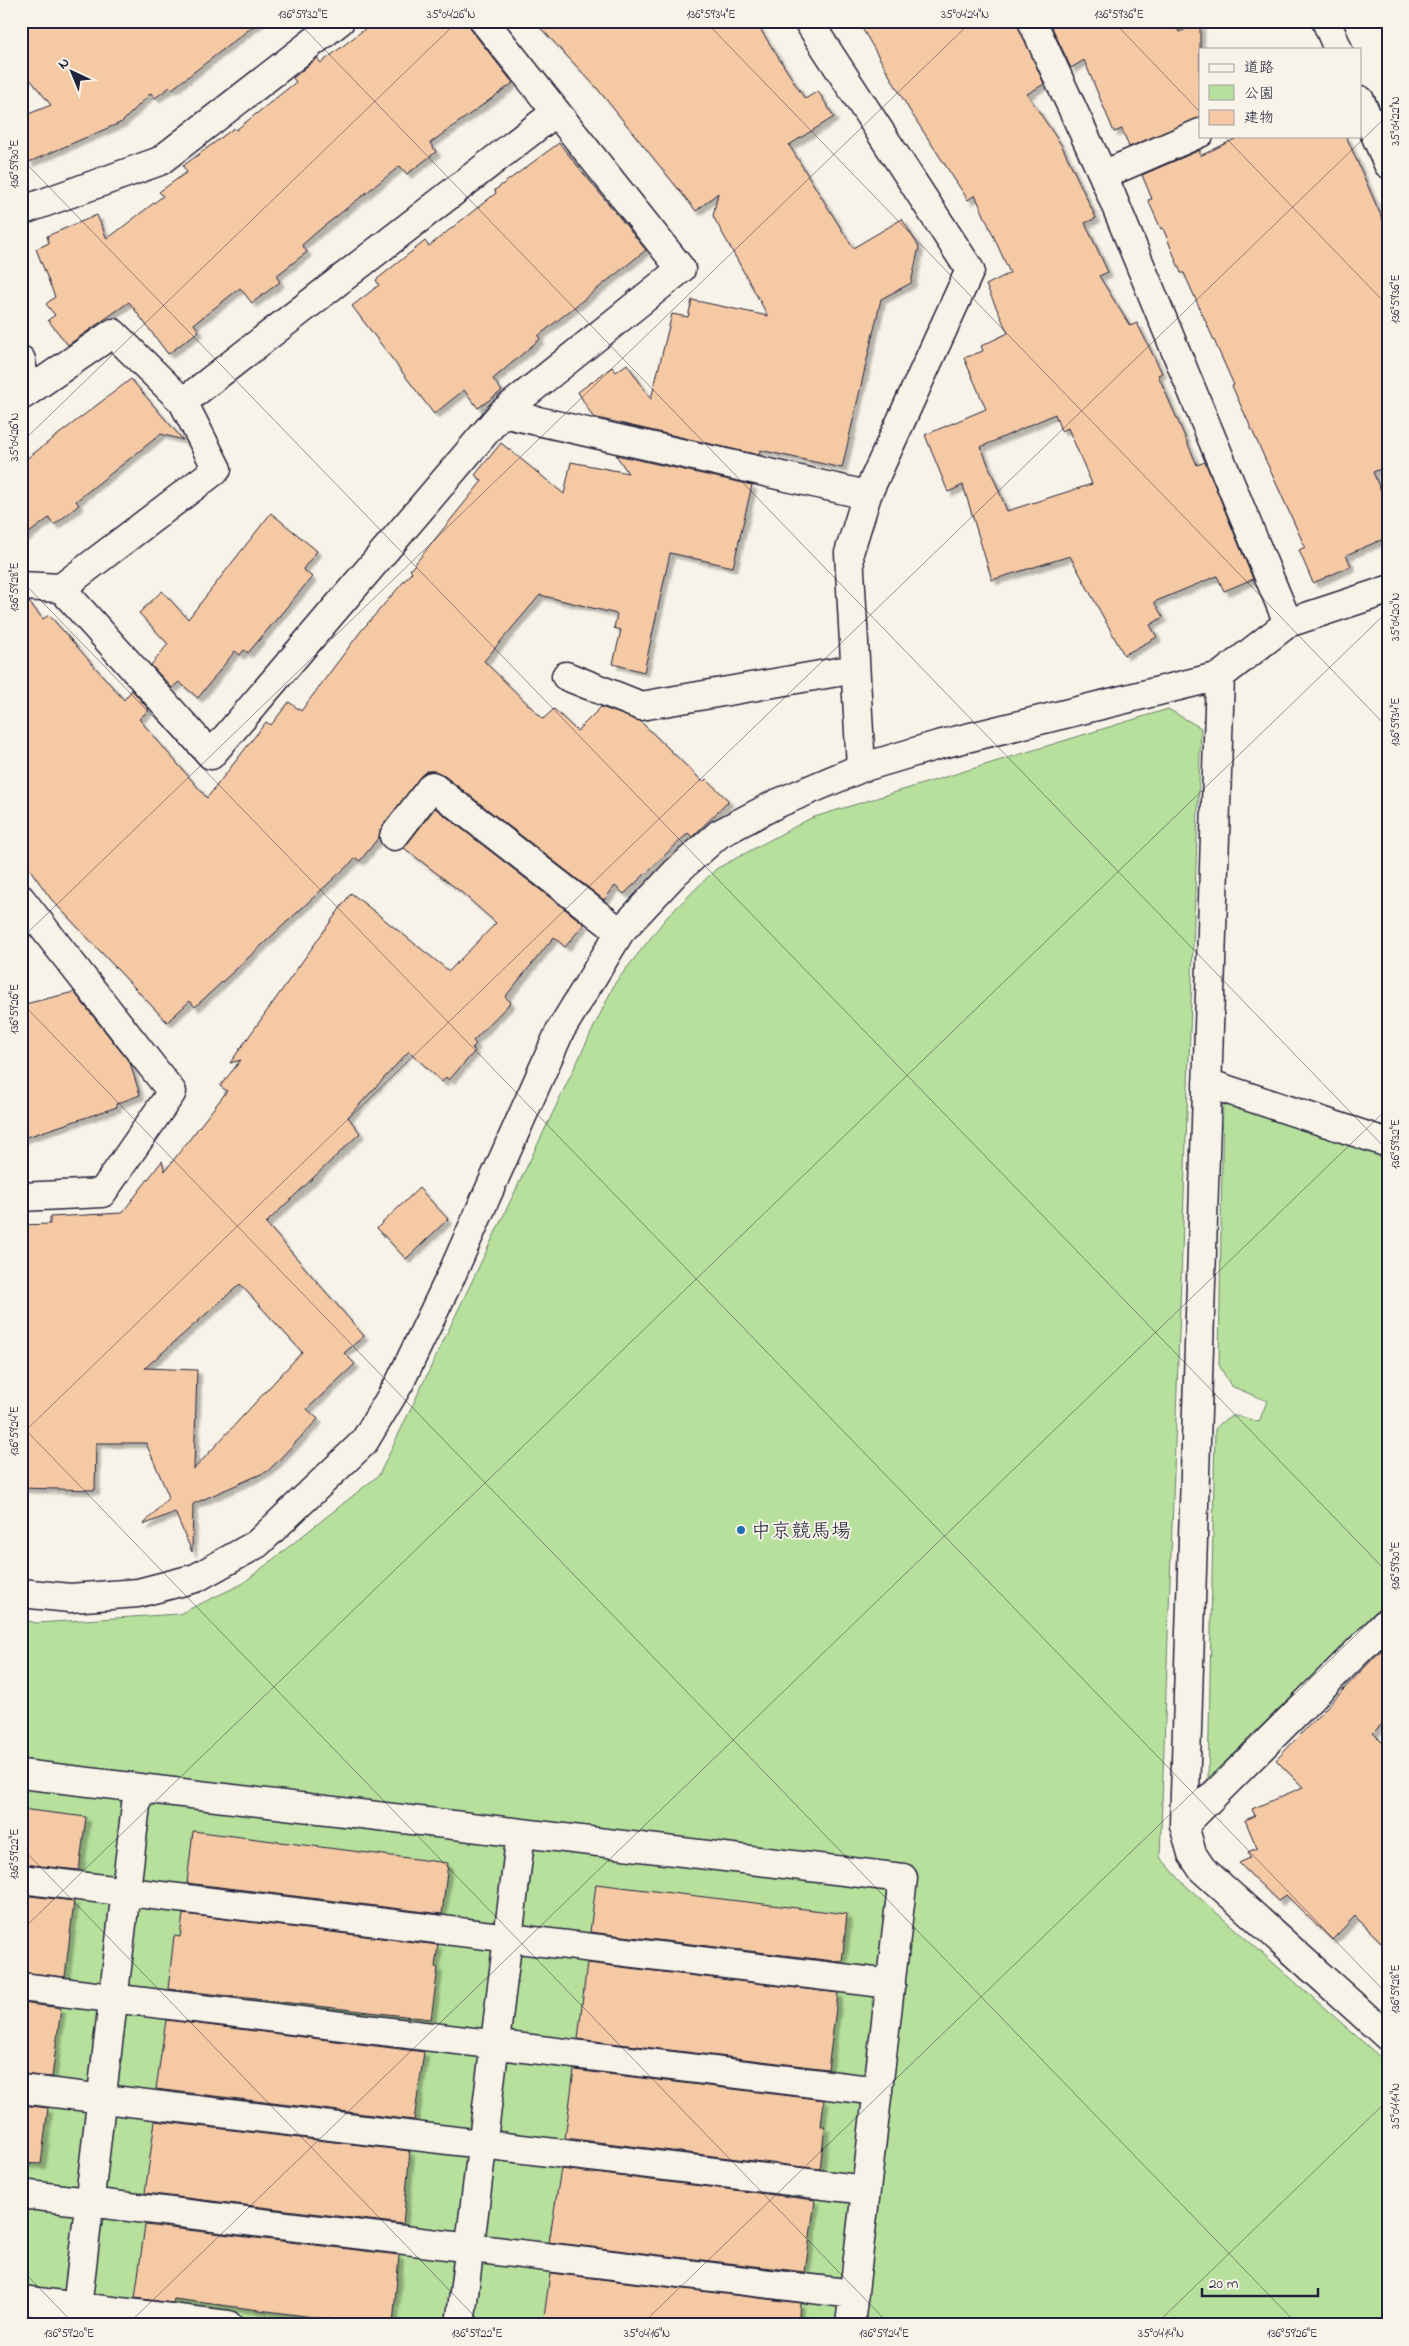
<svg xmlns="http://www.w3.org/2000/svg" width="1409" height="2346" viewBox="0 0 1409 2346" font-family="'Indie Flower','Klee One',sans-serif">
<style>
.green{fill:#b6e09c;stroke:#6c816c}
.building{fill:#f6c9a5;stroke:#22223b;fill-rule:evenodd;filter:url(#shadow)}
.lines{fill:none;stroke-linecap:round;stroke-linejoin:round}
.minor-casing{stroke:#22223b;stroke-width:31}
.minor{stroke:#f7f3e8;stroke-width:28}
.ticks{fill:none;stroke:#22223b;stroke-width:1;stroke-opacity:0.45}
.poi-dot{fill:#1f6fb2;stroke:#f7f3e8;stroke-width:2}
.labels{text-anchor:middle;stroke-width:4;stroke-linejoin:round;paint-order:stroke}
.poi-label{font-size:20px;fill:#22223b;stroke:#f7f3e8;text-anchor:start}
.neatline{fill:none;stroke:#22223b;stroke-width:2}
.ticks-label{font-size:12px;text-anchor:middle;fill:#22223b}
</style>
<defs>
<filter id="shadow"><feDropShadow dx="4.5" dy="4.5" stdDeviation="1" flood-color="#0004"/></filter>
</defs>
<rect width="100%" height="100%" fill="#f7f3e8"/>
<filter id="ink" filterUnits="userSpaceOnUse"><feTurbulence type="fractalNoise" baseFrequency=".02" numOctaves="2"/><feDisplacementMap in="SourceGraphic" scale="10" xChannelSelector="R" yChannelSelector="G"/><feConvolveMatrix kernelMatrix="1 2 1 2 8 2 1 2 1" color-interpolation-filters="sRGB"/></filter>
<g filter="url(#ink)">
<path class="green" d="M1168,709l33,19 -41,1129 24,27 204,180v261h-1367v-706l15,4 143,-9 63,-30 137,-109 236,-492 52,-66 49,-48 95,-51z
M1223,1094l165,46v463l-180,179 7,-353c18,-19 20,-14 44,-7l8,-21 -36,-15 -12,-21z"/>
<path class="building" d="M21,21h239l-88,68 -2,-2 -15,11 -4,-5 -29,29 -93,40 -8,-22v-23l30,-12 -30,-37z
M375,21h94l3,10 41,52 -83,60 6,9 -29,22 -7,-8 -82,65 -16,14 5,7 -31,24 4,6 -28,21 -12,-15 -46,36 5,7 -31,23 -39,-52 -61,43 -20,-25 7,-5 -9,-11 9,-7 -19,-48 13,-6 -2,-7 50,-21 10,24 56,-43 -4,-4 28,-20 -4,-6 51,-38 2,2 60,-48 -3,-4 24,-20 4,5z
M534,21h221l50,78 13,-8 16,26 -45,28 64,103 49,-29 17,28 -8,36 -30,16 -39,169 -82,-18 -1,5 -166,-38 -15,-25 34,-25 4,5 11,-8 24,35 21,-85 16,3 4,-17 76,16 -55,-100 5,-23 -22,18 -100,-124z
M858,21h159l27,63 -17,10 35,52 34,72 -11,5 23,49 -9,4 31,50 7,-3 25,50 -4,2 39,90 8,-3 48,117 -29,12 -7,-15 -63,26 9,15 -13,8 7,12 -33,18 -54,-99 -78,24 -29,-95 -15,7 -23,-57 61,-26 -22,-51 19,-7 -2,-5 27,-13 -22,-48 24,-12 -35,-78 -7,5 -58,-89zM1055,414l6,17 7,-3 24,56 -85,27 -26,-64z
M1049,21h125l5,11 21,-9v95l-71,29 -7,-18 -8,3 -30,-72 -13,8z
M1241,136h105l42,96v234l-15,6 15,36v29l-42,18 5,11 -38,17 -14,-33 6,-3 -73,-161 2,-1 -50,-112h-3l-18,-45 -2,1 -13,-29 4,-1 -10,-24 58,-25v6z
M559,143l87,107 -108,86 2,3 -47,40 9,12 -24,17 -14,-18 -30,24 -82,-108 27,-21 -3,-5 49,-39 4,5 67,-53 -1,-3z
M131,379l52,61 -22,-6 -85,67 3,4 -25,20 -5,-7 -28,21v-76z
M501,443l63,51 7,-32 57,11 -12,-18 136,30 -19,82 -63,-14 -26,119 -31,-8 8,-34 -7,-2 3,-14 -77,-19 -56,66 59,58 11,-10 23,22 24,-24 39,14 63,61 3,-3 23,22 -37,36 -4,-4 -64,61 -9,-8 -11,14 -162,-126 -7,-3h-9l-6,6 -38,50 -3,10 -19,24 -4,-3 -161,149 -5,-6 -23,21 -116,-123 -30,-42v-255h8l14,17 6,-4 75,85 8,-10 17,20 -10,9 68,79 59,-76 5,3 18,-23 12,9 60,-80 51,-59 -2,-2 72,-89 -7,-6z
M271,513l46,38 -14,18 9,8 -64,76 -4,-3 -4,5 -5,-4 -37,47 -19,-16 -7,6 -21,-23 17,-21 -29,-31 23,-22 26,28z
M435,808l149,116 -19,23 -11,-10 -49,60 6,5 -38,39 3,3 -4,4 3,3 -26,29 -3,-3 -4,5 -33,-31 -61,66 12,16 -94,90 98,113 -20,17 11,11 -48,45 11,10 -50,52 -75,33 -1,48 -17,-40 -32,13 26,-28 -23,-54h-50l-1,47 -74,-2v-263l29,-1v-7l72,-4 40,-52 3,10 62,-80 -7,-5 21,-26 -11,3 121,-170 98,78 47,-48 -35,-31 -57,-44zM240,1284l62,68 -108,117 3,-99 -52,-2z
M74,992l56,71 10,32 -24,9 1,3 -96,32v-134z
M419,1188l29,31 -42,40 -29,-31z
M1388,1643v75l-15,15 15,15v201l-33,-33 -23,24 -46,-45 -8,6 -39,-38 11,-5 -2,-6 9,-4 -12,-28 10,-4 -3,-7 51,-22 -27,-27z
M21,1809l65,8 -7,53 -58,-6z
M193,1831l255,32 -6,51 -255,-31z
M596,1884l251,30 -5,48 -252,-30z
M21,1895l53,6 -9,76 -44,-5z
M183,1914l255,31 -3,22 3,1 -7,51 -263,-30 6,-53 6,1z
M587,1963l251,30 -10,76 -250,-30z
M21,2003l40,5 -9,69 -31,-3z
M166,2020l258,32 -10,68 -258,-31z
M574,2070l250,30 -3,26h4l-5,43 -255,-31z
M21,2105l27,3 -7,56 -20,-1z
M155,2121l255,30 -7,73 -258,-31z
M561,2169l254,31 -10,72 -256,-30z
M145,2225l254,30 -6,70h-41v-3l-178,-23 -1,4 -38,-5z
M550,2273l250,30 -2,22h-255z"/>
<g class="lines">
<g class="minor-casing">
<path id="minor" d="M808,21l162,249 -103,225 -18,58 12,215
M1032,21l71,154 185,448
M1326,21l12,28
M1360,100l28,64
M1103,175l97,-42
M21,211l139,-50 180,-140
M21,360l5,33 -5,3
M26,393l87,-60 70,69 34,67 -156,119
M183,402l373,-290
M502,413l365,82
M21,586l40,2 150,167 291,-342 179,-144 -197,-248
M566,676l75,30 214,-37
M1220,676l-36,1149 8,29 10,15 186,168
M394,836l38,-50 188,146
M21,899l151,193 -70,101 -81,4
M1207,1083l181,60
M21,1593l49,5 68,-5 58,-15 61,-34 107,-102 36,-60 51,-106 109,-245 60,-99 56,-60 43,-38 57,-30 85,-36 77,-23 282,-69 68,-53 100,-33
M21,1774l882,104 -53,447
M1184,1825l204,-204
M21,1879l870,105
M21,1987l857,104
M21,2089l845,101
M21,2194l833,100
M21,2300l207,25
M75,2325l63,-537
M460,2325l61,-492"/>
</g>
<use href="#minor" class="minor"/>
</g>
</g>
<path class="ticks" d="M297,21l1091,1130M705,21l683,707M1113,21l87,91M1224,136l164,170M21,158l1367,1415M21,443l437,-422M21,580l1367,1415M21,939l951,-918M21,1002l1277,1323M21,1425l869,900M21,1435l1367,-1320M21,1847l462,478M21,1931l1367,-1320M21,2269l54,56M127,2325l1261,-1217M641,2325l747,-721M1155,2325l233,-225"/>
<circle class="poi-dot" cx="741" cy="1530" r="5"/>
<g class="labels">
<g class="poi-label">
<text x="751" y="1537">中京競馬場</text>
</g>
</g>
<rect width="1409" height="2346" fill="none" stroke="#f7f3e8" stroke-width="55"/>
<rect x="1199" y="48" width="162" height="90" fill="#f7f3e8" stroke="#a29fa3"/>
<rect x="1209" y="64" width="25" height="8" fill="#f7f3e8" stroke="#a29fa3"/>
<text x="1244" y="72" font-size="15" fill="#22223b">道路</text>
<rect x="1209" y="85" width="25" height="15" fill="#b6e09c" stroke="#a29fa3"/>
<text x="1244" y="98" font-size="15" fill="#22223b">公園</text>
<rect x="1209" y="110" width="25" height="15" fill="#f6c9a5" stroke="#a29fa3"/>
<text x="1244" y="122" font-size="15" fill="#22223b">建物</text>
<g transform="translate(72 72) rotate(316)" stroke="#f7f3e8" stroke-width="4" paint-order="stroke">
<path d="M0-4L9 19L0 12L-9 19Z" fill="#22223b"/>
<text y="-8" font-size="14" font-weight="bold" text-anchor="middle" fill="#22223b">N</text>
</g>
<path d="M1202 2288v8h116v-8" fill="none" stroke="#22223b" stroke-width="2.5"/>
<text x="1209" y="2288" font-size="15" fill="#22223b" stroke="#f7f3e8" stroke-width="4" paint-order="stroke">20 m</text>
<rect x="28" y="28" width="1354" height="2290" class="neatline"/>
<g class="ticks-label">
<text x="303" y="18">136°59'32"E</text>
<text x="451" y="18">35°04'26"N</text>
<text x="711" y="18">136°59'34"E</text>
<text x="965" y="18">35°04'24"N</text>
<text x="1119" y="18">136°59'36"E</text>
<text transform="translate(1395 121) rotate(-90)" y="4">35°04'22"N</text>
<text transform="translate(14 164) rotate(-90)" y="4">136°59'30"E</text>
<text transform="translate(1395 299) rotate(-90)" y="4">136°59'36"E</text>
<text transform="translate(14 437) rotate(-90)" y="4">35°04'26"N</text>
<text transform="translate(14 587) rotate(-90)" y="4">136°59'28"E</text>
<text transform="translate(1395 617) rotate(-90)" y="4">35°04'20"N</text>
<text transform="translate(1395 722) rotate(-90)" y="4">136°59'34"E</text>
<text transform="translate(14 1009) rotate(-90)" y="4">136°59'26"E</text>
<text transform="translate(1395 1144) rotate(-90)" y="4">136°59'32"E</text>
<text transform="translate(14 1431) rotate(-90)" y="4">136°59'24"E</text>
<text transform="translate(1395 1566) rotate(-90)" y="4">136°59'30"E</text>
<text transform="translate(14 1854) rotate(-90)" y="4">136°59'22"E</text>
<text transform="translate(1395 1989) rotate(-90)" y="4">136°59'28"E</text>
<text transform="translate(1395 2106) rotate(-90)" y="4">35°04'14"N</text>
<text x="69" y="2337">136°59'20"E</text>
<text x="477" y="2337">136°59'22"E</text>
<text x="647" y="2337">35°04'16"N</text>
<text x="884" y="2337">136°59'24"E</text>
<text x="1161" y="2337">35°04'14"N</text>
<text x="1292" y="2337">136°59'26"E</text>
</g>
</svg>
